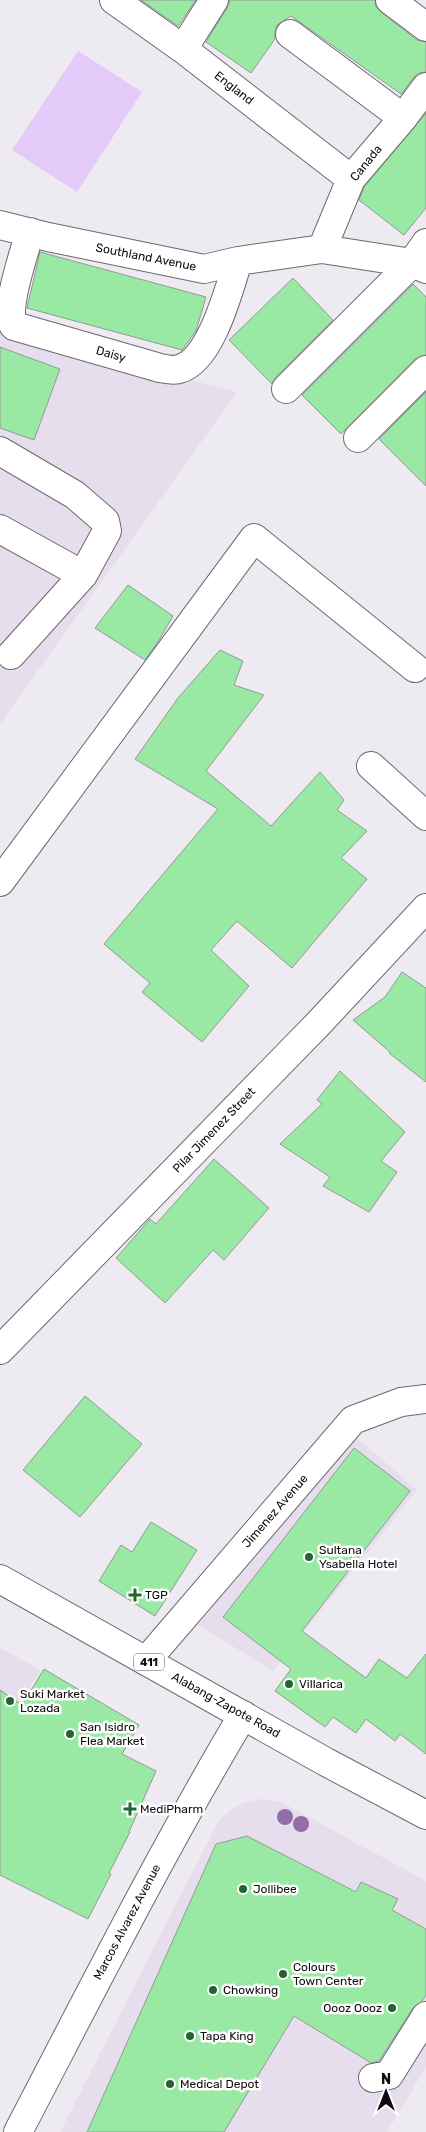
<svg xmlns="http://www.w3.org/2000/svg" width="426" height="2132" viewBox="0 0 426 2132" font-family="Rubik,sans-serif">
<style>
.built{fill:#e6deed}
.garden{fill:#e4caf8}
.building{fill:#99e9a4;stroke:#939a94}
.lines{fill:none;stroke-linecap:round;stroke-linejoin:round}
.minor-casing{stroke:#6d6970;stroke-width:30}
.major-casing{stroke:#6d6970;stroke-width:30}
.highway-casing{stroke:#6d6970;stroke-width:30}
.minor{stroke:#fff;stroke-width:28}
.major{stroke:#fff;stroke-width:28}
.highway{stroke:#fff;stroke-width:28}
.tree{fill:#946da8}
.poi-dot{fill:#216530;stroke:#fff;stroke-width:2}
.labels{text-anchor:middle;stroke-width:5;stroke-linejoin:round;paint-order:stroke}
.shield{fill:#fff;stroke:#565456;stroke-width:1}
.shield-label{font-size:11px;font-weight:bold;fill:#0d0b0e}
.street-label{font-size:12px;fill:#0d0b0e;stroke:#fff}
.poi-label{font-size:12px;fill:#0d0b0e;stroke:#fff;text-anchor:start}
</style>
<rect width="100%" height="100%" fill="#eeeaf2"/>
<path class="built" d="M0,329l237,63 -237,332z
M355,1436l62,54 -144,181 -75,-46z
M0,1648l41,22 -41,63z
M262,1799l19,3 145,79v186l-39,65h-327l158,-310 14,-13 13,-7z"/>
<path class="garden" d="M78,51l64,41 -65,100 -65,-42z"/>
<path class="building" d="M141,0h55l-18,26z
M230,0h145l1,7 5,5 36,28 9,2v30l-7,1 -5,4 -13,17 -110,-78 -14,9 -2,7v7l-24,34 -45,-31 21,-34z
M426,113v95l-22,27 -45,-35 5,-13z
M40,252l166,45 -10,34 -14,19 -155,-42z
M293,278l40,42 -58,58 -3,6 -43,-44z
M413,284l13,13v58l-11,4 -74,75 -39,-39z
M0,347l60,22 -26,71 -34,-12z
M426,392v94l-47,-47z
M128,585l45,31 -14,24 -14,20 -50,-32z
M220,650l23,11 -9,24 30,10 -58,76 65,55 49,-54 24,28 -7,10 30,21 -26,27 26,21 -75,89 -55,-47 -26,29 38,36 -47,56 -60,-50 8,-9 -46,-39 114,-135 -83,-50 43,-61z
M402,972l24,16v94l-37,-29 1,-1 -37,-32 32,-23z
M340,1071l65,61 -24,29 16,11 -28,40 -46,-26 7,-9 -50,-33 42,-40 -5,-4z
M214,1159l55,49 -45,52 -11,-10 -48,53 -49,-45 34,-39 6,5z
M85,1396l57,48 -62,73 -57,-47z
M354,1448l56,43 -108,140 64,47 13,-19 28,19 19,-24v100l-26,-20 -5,7 -29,-22 -10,14 -23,-16 -8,10 -50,-36 16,-22 -68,-52z
M151,1522l46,28 -42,66 -56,-35 22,-36 11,7z
M44,1669l95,56 -17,29 34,17 -27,61h1l-21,41 2,1 -23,45 -88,-44v-185l22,15z
M247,1836l109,56 5,-10 37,17 -6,11 34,19v66l-4,6 -9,7 -34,53 -8,2 -77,-47 -70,116h-137l129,-288z"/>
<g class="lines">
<g class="minor-casing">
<path id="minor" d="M114,0l69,49 168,130
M390,0l36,27
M290,34l113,84
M183,49l31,-49
M0,225l48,12 156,32 34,-8 84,-12 90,14 14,6
M30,232c-5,18 -27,81 -16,94l146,42c6,1 14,3 19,1 32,-8 50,-80 59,-108
M322,249l29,-70 52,-61 23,-31
M286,389l126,-126 14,-20
M358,438l68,-68
M0,451l75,44 30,26 2,10 -24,44 -72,80
M0,529l83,46
M371,766l55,50
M0,882l254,-344 161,130
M0,1350l319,-327 107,-115
M146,1661l207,-241 48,-18 25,-3
M373,2078l16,-3 37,-59"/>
</g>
<g class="major-casing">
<path id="major" d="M18,2132c73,-140 144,-281 225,-417"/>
</g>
<g class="highway-casing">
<path id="highway" d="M0,1579l326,183 100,53"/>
</g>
<use href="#minor" class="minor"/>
<use href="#major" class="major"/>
<use href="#highway" class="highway"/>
</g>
<g class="tree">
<circle cx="285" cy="1817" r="8"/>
<circle cx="301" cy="1824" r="8"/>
</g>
<g class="poi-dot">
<circle cx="309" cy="1557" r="5"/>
<path d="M132.5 1587.5h5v5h5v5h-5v5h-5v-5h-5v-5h5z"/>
<circle cx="289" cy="1684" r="5"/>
<circle cx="10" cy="1701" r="5"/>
<circle cx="70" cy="1734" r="5"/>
<path d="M127.5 1801.5h5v5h5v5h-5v5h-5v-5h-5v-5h5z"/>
<circle cx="243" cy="1889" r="5"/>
<circle cx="283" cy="1974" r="5"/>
<circle cx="213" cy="1990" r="5"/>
<circle cx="392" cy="2008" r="5"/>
<circle cx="190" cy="2036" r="5"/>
<circle cx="170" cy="2084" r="5"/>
</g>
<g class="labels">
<rect class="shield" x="134" y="1653.5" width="30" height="17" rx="4"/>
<g class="shield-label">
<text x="149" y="1666">411</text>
</g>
<g class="street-label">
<text transform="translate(234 88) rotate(38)" y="4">England</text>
<text transform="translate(366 163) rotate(-51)" y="4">Canada</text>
<text transform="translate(146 257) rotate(11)" y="4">Southland Avenue</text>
<text transform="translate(111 354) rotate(16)" y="4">Daisy</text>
<text transform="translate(214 1130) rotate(-46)" y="4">Pilar Jimenez Street</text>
<text transform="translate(275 1511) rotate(-49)" y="4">Jimenez Avenue</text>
<text transform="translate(226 1705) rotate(29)" y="4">Alabang-Zapote Road</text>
<text transform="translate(127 1922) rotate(-62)" y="4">Marcos Alvarez Avenue</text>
</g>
<g class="poi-label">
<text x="319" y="1554">Sultana<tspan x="319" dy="14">Ysabella Hotel</tspan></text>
<text x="145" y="1599">TGP</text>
<text x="299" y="1688">Villarica</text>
<text x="20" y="1698">Suki Market<tspan x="20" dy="14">Lozada</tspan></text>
<text x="80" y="1731">San Isidro<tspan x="80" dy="14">Flea Market</tspan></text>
<text x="140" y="1813">MediPharm</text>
<text x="253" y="1893">Jollibee</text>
<text x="293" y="1971">Colours<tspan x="293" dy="14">Town Center</tspan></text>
<text x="223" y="1994">Chowking</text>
<text x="382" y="2012" text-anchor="end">Oooz Oooz</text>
<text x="200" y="2040">Tapa King</text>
<text x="180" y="2088">Medical Depot</text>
</g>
</g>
<g transform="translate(386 2092)" stroke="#ffffff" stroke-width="4" paint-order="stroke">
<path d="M0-4L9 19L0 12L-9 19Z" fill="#0d0b0e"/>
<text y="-8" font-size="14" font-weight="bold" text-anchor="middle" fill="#0d0b0e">N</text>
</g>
</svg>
